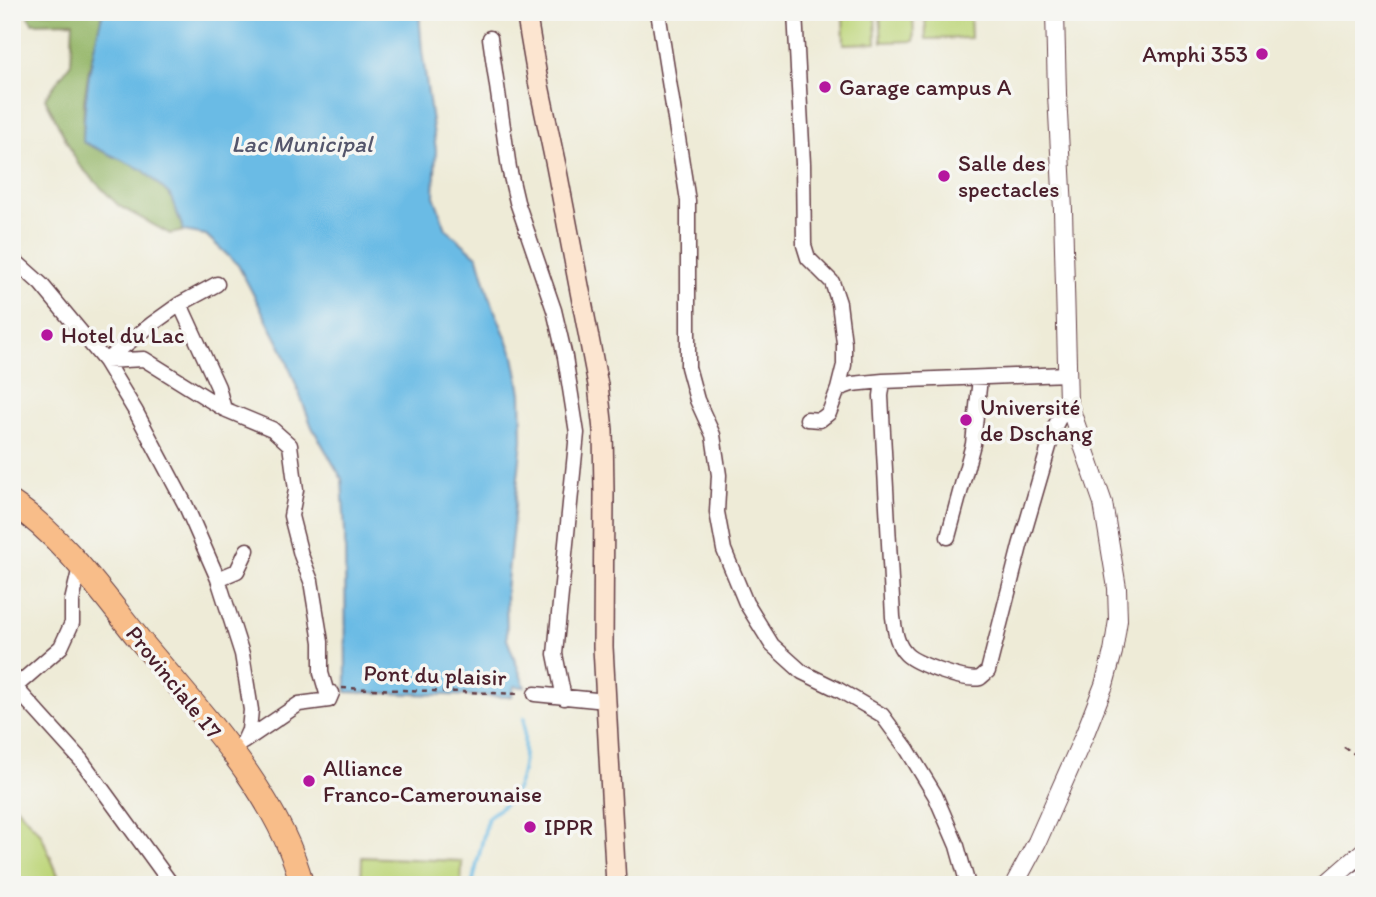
<svg xmlns="http://www.w3.org/2000/svg" width="1376" height="897" viewBox="0 0 1376 897" font-family="Itim,sans-serif">
<style>
.green{fill:#bed67a;stroke:#847a52;stroke-width:2}
.forest{fill:#96b76a;stroke:#706b4a;stroke-width:2}
.water{fill:#6abbe5;stroke:#5a6d88;stroke-width:2}
.lines{fill:none;stroke-linecap:round;stroke-linejoin:round}
.stream{stroke:#6abbe5;stroke-width:3.5}
.minor-casing{stroke:#633e45;stroke-width:17}
.tertiary-casing{stroke:#633e45;stroke-width:20}
.secondary-casing{stroke:#633e45;stroke-width:22}
.primary-casing{stroke:#633e45;stroke-width:25}
.path{stroke:#633e45;stroke-width:2.5;stroke-dasharray:5 5;stroke-linecap:butt}
.minor{stroke:#fff;stroke-width:14}
.tertiary{stroke:#fff;stroke-width:18}
.secondary{stroke:#fce5d0;stroke-width:19}
.primary{stroke:#f8bd89;stroke-width:23}
.poi-dot{fill:#b5179e;stroke:#f6f6f2;stroke-width:2.5}
.labels{text-anchor:middle;stroke-width:7;stroke-linejoin:round;paint-order:stroke}
.poi-label{font-size:23px;fill:#4a1f2b;stroke:#f6f6f2;text-anchor:start}
.street-label{font-size:23px;fill:#4a1f2b;stroke:#f6f6f2}
.water-label{font-size:24px;font-style:italic;fill:#55566c;stroke:#f6f6f2}
</style>
<rect width="100%" height="100%" fill="#f6f6f2"/>
<filter id="ink" filterUnits="userSpaceOnUse"><feTurbulence type="fractalNoise" baseFrequency=".0143" numOctaves="2"/><feDisplacementMap in="SourceGraphic" scale="14" xChannelSelector="R" yChannelSelector="G"/><feConvolveMatrix kernelMatrix="1 2 1 2 8 2 1 2 1" color-interpolation-filters="sRGB"/></filter>
<filter id="wash" filterUnits="userSpaceOnUse"><feTurbulence type="fractalNoise" baseFrequency=".00686" numOctaves="4" result="noise"/><feDisplacementMap in="SourceGraphic" scale="28" xChannelSelector="R" yChannelSelector="G"/><feGaussianBlur stdDeviation="1.57" result="paint"/><feColorMatrix in="noise" values="0 0 0 0 0 0 0 0 0 0 0 0 0 0 0 0 0 1.4 0 .05"/><feComposite in="paint" operator="in"/></filter>
<g filter="url(#wash)">
<rect width="100%" height="100%" fill="#eeebd7"/>
<path class="green" d="M843,12h32l1,31 -32,1z
M880,12h33l1,29 -32,1z
M925,12h45l1,26 -45,1z
M12,802l29,32 21,51h-50z
M362,857l100,4 -1,24h-100z"/>
<path class="forest" d="M27,12h76l-14,58 -5,31 -1,41 60,27 27,26 14,36 -14,3 -51,-28 -41,-42 -33,-66 26,-35 2,-41 -41,1z"/>
<path class="water" d="M103,12h316l3,39 14,99 -2,46 12,33 32,28 12,42 24,57 7,37 1,47 -16,151 1,48 18,48 -11,-1 -2,11 -166,-5 -1,-160 -3,-53 -30,-52 -29,-76 -45,-86 -32,-30 -22,-4 -14,-36 -27,-25 -60,-28c1,-46 7,-85 20,-130z"/>
<g class="lines">
<path class="stream" d="M472,885l16,-68c6,-5 13,-9 18,-14 22,-21 18,-57 18,-85"/>
</g>
</g>
<g filter="url(#ink)">
<g class="lines">
<g class="minor-casing">
<path id="minor" d="M658,12l30,189v166l9,33 16,35 6,40 -2,37 7,38 22,53 26,42 30,27 37,18 43,25 25,34 28,46 22,51 11,39
M795,12l8,152 1,81 4,13 24,24 7,21 5,40v22l-6,24 -9,24 -9,7 -13,-1
M490,38l19,130 8,34 37,108 11,47 12,76 -22,221 9,44
M12,258l29,26 64,77 31,51 50,94 32,73 24,75 9,56 -2,20 -5,11
M217,284l-37,20 -28,20 -47,37 39,-2 80,50
M180,304l38,83 6,22 48,20 18,16 6,45 -5,26 10,39 10,26 10,61v31l8,27
M883,381l-2,15 12,221c2,13 3,27 13,37 10,10 60,28 74,24 1,-1 7,-6 8,-7l32,-125 35,-120 13,-24
M838,389l14,-5 31,-3 185,-7
M948,537l25,-93 7,-66
M80,567l-8,34v22l-11,24 -46,40 66,73 91,125
M218,579l19,-8 10,-21
M535,694l71,7
M243,742l56,-38 30,-4 3,-7"/>
</g>
<g class="tertiary-casing">
<path id="tertiary" d="M1014,885l23,-43 47,-106 20,-51 9,-33 5,-32 -1,-32 -14,-85 -35,-101 -5,-192 -6,-116 -2,-82
M1325,885l39,-34
M1353,885l11,-8"/>
</g>
<g class="secondary-casing">
<path id="secondary" d="M526,12l11,64 19,90 42,219 5,45 1,62 -1,155 13,238"/>
</g>
<g class="primary-casing">
<path id="primary" d="M12,503c51,34 89,89 127,136 58,70 141,156 163,246"/>
</g>
<path class="path" d="M342,688l179,6
M1344,747l20,13"/>
<use href="#minor" class="minor"/>
<use href="#tertiary" class="tertiary"/>
<use href="#secondary" class="secondary"/>
<use href="#primary" class="primary"/>
</g>
</g>
<g class="poi-dot">
<circle cx="1262" cy="54" r="7"/>
<circle cx="825" cy="87" r="7"/>
<circle cx="944" cy="176" r="7"/>
<circle cx="47" cy="335" r="7"/>
<circle cx="966" cy="420" r="7"/>
<circle cx="309" cy="781" r="7"/>
<circle cx="530" cy="827" r="7"/>
</g>
<g class="labels">
<g class="poi-label">
<text x="1248" y="62" text-anchor="end">Amphi 353</text>
<text x="839" y="95">Garage campus A</text>
<text x="958" y="171">Salle des<tspan x="958" dy="26">spectacles</tspan></text>
<text x="61" y="343">Hotel du Lac</text>
<text x="980" y="415">Université<tspan x="980" dy="26">de Dschang</tspan></text>
<text x="323" y="776">Alliance<tspan x="323" dy="26">Franco-Camerounaise</tspan></text>
<text x="544" y="835">IPPR</text>
</g>
<g class="street-label">
<text transform="translate(435 675) rotate(2)" y="8">Pont du plaisir</text>
<text transform="translate(174 682) rotate(51)" y="8">Provinciale 17</text>
</g>
<g class="water-label">
<text x="302" y="152">Lac Municipal</text>
</g>
</g>
<rect width="1376" height="897" fill="none" stroke="#f6f6f2" stroke-width="42"/>
</svg>
